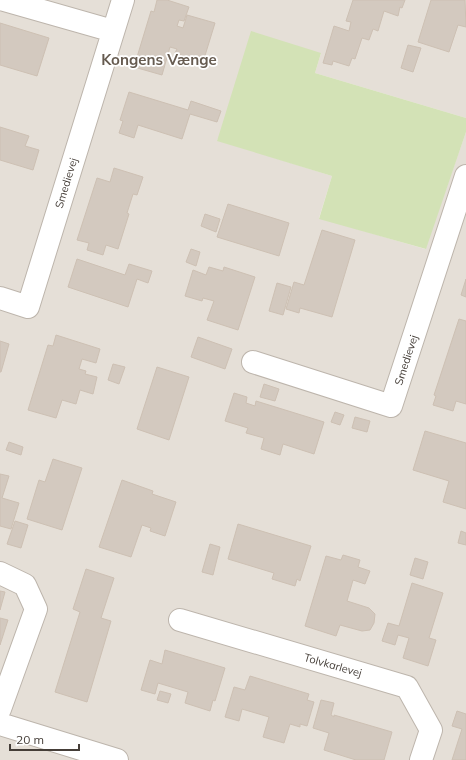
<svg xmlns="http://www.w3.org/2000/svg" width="466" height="760" viewBox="0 0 466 760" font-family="Mulish,sans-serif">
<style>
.residential{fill:#e5dfd7}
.green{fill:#d3e2b6}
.building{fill:#d3c9bf;stroke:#cdc0b3}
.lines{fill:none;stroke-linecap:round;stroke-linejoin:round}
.street-casing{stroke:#bdb5ac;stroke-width:24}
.street{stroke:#fff;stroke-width:22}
.labels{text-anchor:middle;stroke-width:3.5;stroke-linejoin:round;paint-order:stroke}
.street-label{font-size:11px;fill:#453e38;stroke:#fff}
.district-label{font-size:15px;font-weight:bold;fill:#665b50;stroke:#fff}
</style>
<rect width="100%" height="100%" fill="#f2eee8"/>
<path class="residential" d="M0,0h466v118l-151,-45 6,-20 -104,87 115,36 -13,42 106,31 41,-117v628h-466z"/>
<path class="green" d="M251,31l70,22 -6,20 151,45v14l-40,117 -107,-30 13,-43 -115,-35z"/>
<path class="building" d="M157,0h10l22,7 -5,14 -5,-1 -2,6 6,2 4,-13 28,8 -12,39 -28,-9 2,-4 -7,-2 -8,28 -28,-8 17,-56 3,1z
M353,0h52l-3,8 -2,-1 -2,9 -14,-5 -6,20 -5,-2 -4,11 -7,-2 -7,21 -3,-1 -3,8 -16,-5 -1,4 -9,-2 11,-37 15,5 2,-9 -5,-1z
M431,0h34l1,27 -8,-2 -9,27 -31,-10z
M0,23l49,15 -12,38 -37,-11z
M408,45l13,3 -8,24 -12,-4z
M129,92l59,18 3,-9 30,10 -4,11 -27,-8 -8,25 -44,-14 -4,13 -15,-5 4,-12 -3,-1z
M0,127l29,9 -4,10 14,4 -6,20 -33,-10z
M114,168l29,9 -6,18 -4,-1 -6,19 2,1 -11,35 -12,-4 -3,10 -16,-5 2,-7 -12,-3 20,-62 13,4z
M228,204l61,19 -10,33 -62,-19z
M205,214l15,5 -4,13 -15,-6z
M322,230l33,10 -23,77 -32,-9 -1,5 -13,-4 8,-27 10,3z
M191,249l9,3 -4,14 -10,-4z
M77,259l48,16 4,-11 23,7 -4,12 -11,-4 -9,28 -60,-20z
M209,267l14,4 1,-4 31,10 -17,53 -31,-10 7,-19 -11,-3 -1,3 -17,-5 8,-26 13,5z
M466,279v18l-5,-2z
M277,283l14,4 -8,28 -14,-4z
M459,319l7,2v83l-10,-3 -3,10 -20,-6 3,-9 -2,-1z
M56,335l44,14 -4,14 -14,-4 -3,10 7,2 -1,3 12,3 -4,17 -13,-4 -4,14 -14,-4 -6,18 -28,-8 20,-65 5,1z
M198,337l34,12 -7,20 -34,-12z
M0,341l9,3 -8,28h-1z
M113,364l12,3 -6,17 -11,-4z
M157,367l32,10 -20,63 -32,-11z
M264,384l15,5 -4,12 -15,-4z
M234,393l13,4 -1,6 9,3 1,-5 68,21 -10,32 -31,-10 -3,11 -19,-6 3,-11 -18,-5 2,-5 -23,-7z
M335,412l9,3 -4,10 -9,-3z
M355,417l15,4 -3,11 -15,-4z
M425,431l41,12v66l-23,-7 6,-21 -36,-11z
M9,442l14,5 -2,8 -15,-5z
M53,459l29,9 -20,62 -35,-11 12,-39 6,2z
M0,474l9,2 -7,22 17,5 -8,26 -11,-3z
M122,480l31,11 -1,3 24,8 -11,34 -15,-5 1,-3 -9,-3 -11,32 -32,-10z
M15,521l13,4 -7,23 -14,-4z
M238,524l73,22 -11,35 -3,-2 -2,7 -23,-7 2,-6 -46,-14z
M461,531l5,2v12l-8,-2z
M210,544l10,3 -7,28 -11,-3z
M343,555l17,5 -2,7 12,4 -5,13 -12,-4 -6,21 22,7 6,6 -1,9 -4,7 -8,1 -22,-6 -4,11 -31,-10 21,-70 15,4z
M415,558l13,4 -5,17 -13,-4z
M86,569l28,9 -13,40 10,3 -24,81 -32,-10 25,-80 -7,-3z
M412,583l31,10 -14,45 7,2 -8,26 -25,-8 6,-20 -11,-3 -3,10 -13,-4 6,-18 11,3z
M0,591l5,1 -5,18z
M0,618l8,2 -8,25z
M165,650l60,18 -10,33 -2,-1 -3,11 -25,-8 3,-11 -30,-9 -3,11 -14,-4 9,-30 12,4z
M250,676l59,18 -2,6 7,2 -7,24 -7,-2v3l-10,-3 -6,19 -21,-6 6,-20 -27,-8 -3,12 -14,-4 9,-30 11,3z
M160,691l11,3 -3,9 -11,-3z
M321,700l13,3 -3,12 3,2v-2l58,17 -8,28h-28l-32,-10 5,-17 -16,-5z
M457,711l9,3v46h-14l10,-31 -10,-3z"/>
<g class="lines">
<g class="street-casing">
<path id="street" d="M4,0l109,31
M0,298l28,9 95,-307
M253,362l138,44 75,-230
M0,573l25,12 11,24 -36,100
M180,620l227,67 24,43 -10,30
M0,724l117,36"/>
</g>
<use href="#street" class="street"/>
</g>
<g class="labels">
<g class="street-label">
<text transform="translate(66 183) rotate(-73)" y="4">Smedievej</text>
<text transform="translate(406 360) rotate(-72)" y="4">Smedievej</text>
<text transform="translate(333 665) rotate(16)" y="4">Tolvkarlevej</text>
</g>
<g class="district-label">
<text x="159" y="65">Kongens Vænge</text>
</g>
</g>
<path d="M10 744v6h69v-6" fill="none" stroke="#453e38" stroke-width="2"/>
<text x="16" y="744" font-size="12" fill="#453e38" stroke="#ffffff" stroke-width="3" paint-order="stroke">20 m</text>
</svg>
